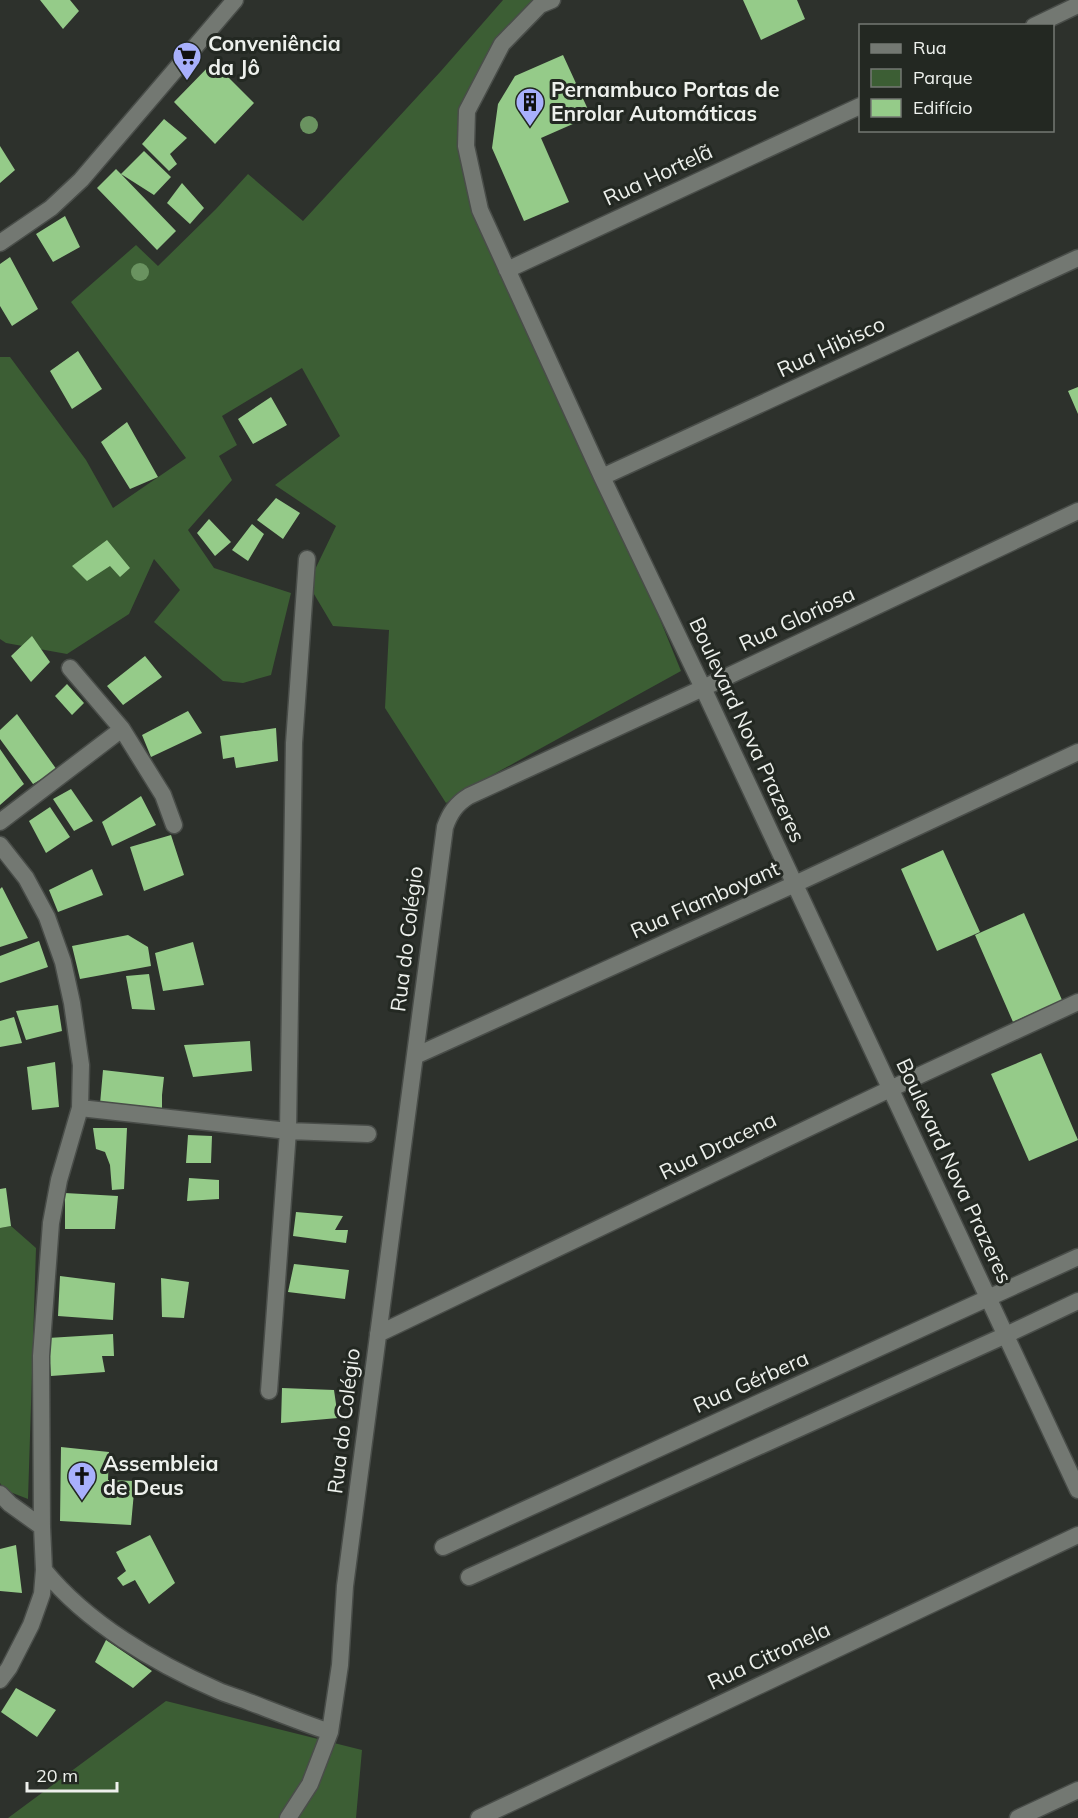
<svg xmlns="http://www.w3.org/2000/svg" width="1078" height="1818" viewBox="0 0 1078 1818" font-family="Mulish,sans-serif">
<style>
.green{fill:#3c5e34}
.building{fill:#95cb89}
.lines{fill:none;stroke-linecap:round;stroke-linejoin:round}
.minor-casing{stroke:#494d49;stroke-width:19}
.minor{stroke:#737872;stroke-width:16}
.tree{fill:#6a9360}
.labels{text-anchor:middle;stroke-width:6;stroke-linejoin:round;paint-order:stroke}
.poi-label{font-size:21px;font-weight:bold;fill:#edf0ec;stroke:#232822;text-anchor:start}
.street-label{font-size:21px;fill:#edf0ec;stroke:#232822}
</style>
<rect width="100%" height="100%" fill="#2d312c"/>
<path class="green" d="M503,0h49l-50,44 -35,67 13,99 122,267 79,194 -214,118 -21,14 -61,-95 4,-78 -56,-4 -25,-42 28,-58 -61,-41 65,-49 -38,-68 -80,48 15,29 -18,11 13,24 -44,50 26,38 77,25 -20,82 -28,8 -20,-2 -69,-59 26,-32 -26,-31 -25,55 -62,40 -61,-11 -6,-4v-282h10l76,103 27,48 73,-50 -115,-156 65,-57 22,21 58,-57 32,-35 55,47 138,-150z
M11,1226l25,22 -8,251 -23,-9 -5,-7v-255z
M166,1701l196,49 -6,68h-348z"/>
<path class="building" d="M40,0h30l9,11 -16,18z
M743,0h54l8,19 -44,21z
M563,55l28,61 -50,22 28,64 -45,19 -32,-73 6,-44 17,-28z
M213,62l41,41 -39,41 -41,-42z
M164,119l23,19 -17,16 7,10 -8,7 -27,-27z
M0,146l15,24 -15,13z
M144,151l27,26 -17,18 -33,-21 55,57 -19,19 -60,-62 19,-19 5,5z
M182,183l22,25 -14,16 -23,-21z
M65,216l15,31 -27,15 -17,-28z
M10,257l28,52 -26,17 -12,-20v-42z
M78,351l24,38 -30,20 -22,-38z
M1078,387v27l-10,-23z
M271,397l16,28 -34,19 -15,-25z
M127,422l31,55 -28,12 -29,-47z
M276,498l24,15 -17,26 -26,-19z
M209,519l22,23 -16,14 -18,-23z
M252,524l12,10 -16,27 -16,-11z
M107,540l23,28 -10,9 -10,-11 -23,15 -15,-15z
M32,636l18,26 -19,20 -20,-26z
M145,656l17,21 -39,28 -16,-19z
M67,684l17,19 -12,12 -17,-19z
M188,711l14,22 -51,24 -9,-22z
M17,714l40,56 -24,14 -33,-45v-9z
M276,728l2,33 -42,7 -2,-11 -11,2 -3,-23z
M0,749l24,35 -24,21z
M71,789l22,32 -19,10 -21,-32z
M141,796l15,29 -44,21 -10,-24z
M50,807l20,30 -24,16 -17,-32z
M171,835l13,40 -40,16 -14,-44z
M943,850l37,82 -43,19 -36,-82z
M92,869l11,26 -45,17 -9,-22z
M2,887l26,51 -28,9v-58z
M1024,913l38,87 -49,22 -38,-87z
M128,935l20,12 3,19 -71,13 -8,-33z
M39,941l9,26 -48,16v-27z
M193,942l11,43 -41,6 -8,-38z
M149,974l6,36 -23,-1 -6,-33z
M58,1005l4,26 -36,9 -10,-29z
M14,1017l8,26 -22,4v-26z
M250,1041l2,30 -59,6 -9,-32z
M1041,1053l37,87 -49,21 -38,-87z
M55,1062l4,45 -27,3 -5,-43z
M103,1070l61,7 -2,18v15l-62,-6z
M93,1128h34l-3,61 -12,1 -2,-25 -5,-13 -9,-3z
M188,1135l24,1 -1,27h-25z
M189,1178l30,2v19l-32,2z
M6,1188l5,38 -11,2v-39z
M65,1193l53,3 -3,33h-50z
M296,1212l47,4 -8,14h13l-2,13 -53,-7z
M294,1264l55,6 -4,29 -57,-7z
M60,1276l55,7 -2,37 -55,-4z
M161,1278l28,4 -5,36 -22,-1z
M113,1334l1,22h-12l3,16 -54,4 -3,-38z
M282,1388l52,2 4,28 -57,5z
M61,1447l48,5 -1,28 27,1 -4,44 -71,-4z
M150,1535l25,48 -26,21 -14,-24 -12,6 -6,-8 9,-7 -10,-19z
M16,1545l6,48 -22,-2v-42z
M106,1640l46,31 -19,17 -38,-26z
M16,1688l40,22 -19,27 -36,-25z"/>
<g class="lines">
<g class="minor-casing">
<path id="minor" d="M552,0l-12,5 -38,39 -35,67 -1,35 14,64 122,267 101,211 375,802
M1034,26l44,-21
M0,243l51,-35 30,-28 154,-180
M507,270l353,-164
M602,477l476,-219
M70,668l52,61 41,66 11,30
M0,822l122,-93
M0,845l26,33 21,39 16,45 9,41 9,62 -1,43 -21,72 -8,43 -10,133 1,171 2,43 -2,24 -11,31 -22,43 -9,12
M415,1056l380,-172 283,-132
M80,1108l208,23 80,3
M378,1334l512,-245 188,-87
M269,1391l19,-260 6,-388 13,-184
M0,1494l10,10 32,23
M443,1547l635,-290
M44,1570c43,53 111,93 173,120 11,5 23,8 35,13 26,10 51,20 78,29
M469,1577l537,-242 72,-34
M288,1818l22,-34 20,-52 10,-67 5,-79 100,-759c5,-14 11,-23 24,-31l234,-108 375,-177
M479,1818l599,-283
M1018,1818l60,-28"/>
</g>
<use href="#minor" class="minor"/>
</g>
<g class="tree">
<circle cx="309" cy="125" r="9"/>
<circle cx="140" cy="272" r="9"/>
</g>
<defs>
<g id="supermarket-pin" transform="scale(1.5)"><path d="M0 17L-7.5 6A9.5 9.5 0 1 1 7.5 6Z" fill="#a8b0fc" stroke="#232822"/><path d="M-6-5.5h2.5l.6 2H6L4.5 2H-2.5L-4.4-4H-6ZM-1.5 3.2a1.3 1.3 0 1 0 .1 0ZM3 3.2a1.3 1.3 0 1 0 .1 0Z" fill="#111"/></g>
<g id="building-pin" transform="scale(1.5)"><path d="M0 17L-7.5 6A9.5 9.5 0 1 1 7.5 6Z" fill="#a8b0fc" stroke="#232822"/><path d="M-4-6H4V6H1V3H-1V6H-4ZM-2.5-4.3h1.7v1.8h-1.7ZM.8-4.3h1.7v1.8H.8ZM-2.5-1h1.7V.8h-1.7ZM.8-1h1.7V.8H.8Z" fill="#111"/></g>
<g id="church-pin" transform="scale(1.5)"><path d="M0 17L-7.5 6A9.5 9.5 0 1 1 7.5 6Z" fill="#a8b0fc" stroke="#232822"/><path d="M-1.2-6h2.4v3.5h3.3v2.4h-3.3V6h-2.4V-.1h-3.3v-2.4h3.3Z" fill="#111"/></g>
</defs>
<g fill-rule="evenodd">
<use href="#supermarket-pin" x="187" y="56"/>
<use href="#building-pin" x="530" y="102"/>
<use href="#church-pin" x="82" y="1476"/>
</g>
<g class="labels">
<g class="poi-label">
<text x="208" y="51">Conveniência<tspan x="208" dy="24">da Jô</tspan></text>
<text x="551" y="97">Pernambuco Portas de<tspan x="551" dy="24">Enrolar Automáticas</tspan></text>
<text x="103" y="1471">Assembleia<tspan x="103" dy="24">de Deus</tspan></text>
</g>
<g class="street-label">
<text transform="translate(658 175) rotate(-25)" y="7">Rua Hortelã</text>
<text transform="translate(831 347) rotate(-25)" y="7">Rua Hibisco</text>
<text transform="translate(797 619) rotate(-25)" y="7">Rua Gloriosa</text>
<text transform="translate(747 730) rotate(65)" y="7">Boulevard Nova Prazeres</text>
<text transform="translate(705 900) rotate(-24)" y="7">Rua Flamboyant</text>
<text transform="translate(407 939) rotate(-83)" y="7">Rua do Colégio</text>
<text transform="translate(718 1146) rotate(-26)" y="7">Rua Dracena</text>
<text transform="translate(954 1171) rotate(65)" y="7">Boulevard Nova Prazeres</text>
<text transform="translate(751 1382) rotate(-24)" y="7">Rua Gérbera</text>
<text transform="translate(344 1421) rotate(-83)" y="7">Rua do Colégio</text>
<text transform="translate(769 1656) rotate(-25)" y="7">Rua Citronela</text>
</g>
</g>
<rect x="859" y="24" width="195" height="108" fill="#232822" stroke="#747873" stroke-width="1.5"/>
<rect x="871" y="44" width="30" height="9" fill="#737872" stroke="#747873" stroke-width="1.5"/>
<text x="913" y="54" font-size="18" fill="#edf0ec">Rua</text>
<rect x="871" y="69" width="30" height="18" fill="#3c5e34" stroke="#747873" stroke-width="1.5"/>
<text x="913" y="84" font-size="18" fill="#edf0ec">Parque</text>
<rect x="871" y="99" width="30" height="18" fill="#95cb89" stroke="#747873" stroke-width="1.5"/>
<text x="913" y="114" font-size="18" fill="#edf0ec">Edifício</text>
<path d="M27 1782v9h90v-9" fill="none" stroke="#edf0ec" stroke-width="3"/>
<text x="36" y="1782" font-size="18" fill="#edf0ec" stroke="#232822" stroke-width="4.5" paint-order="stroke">20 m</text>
</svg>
